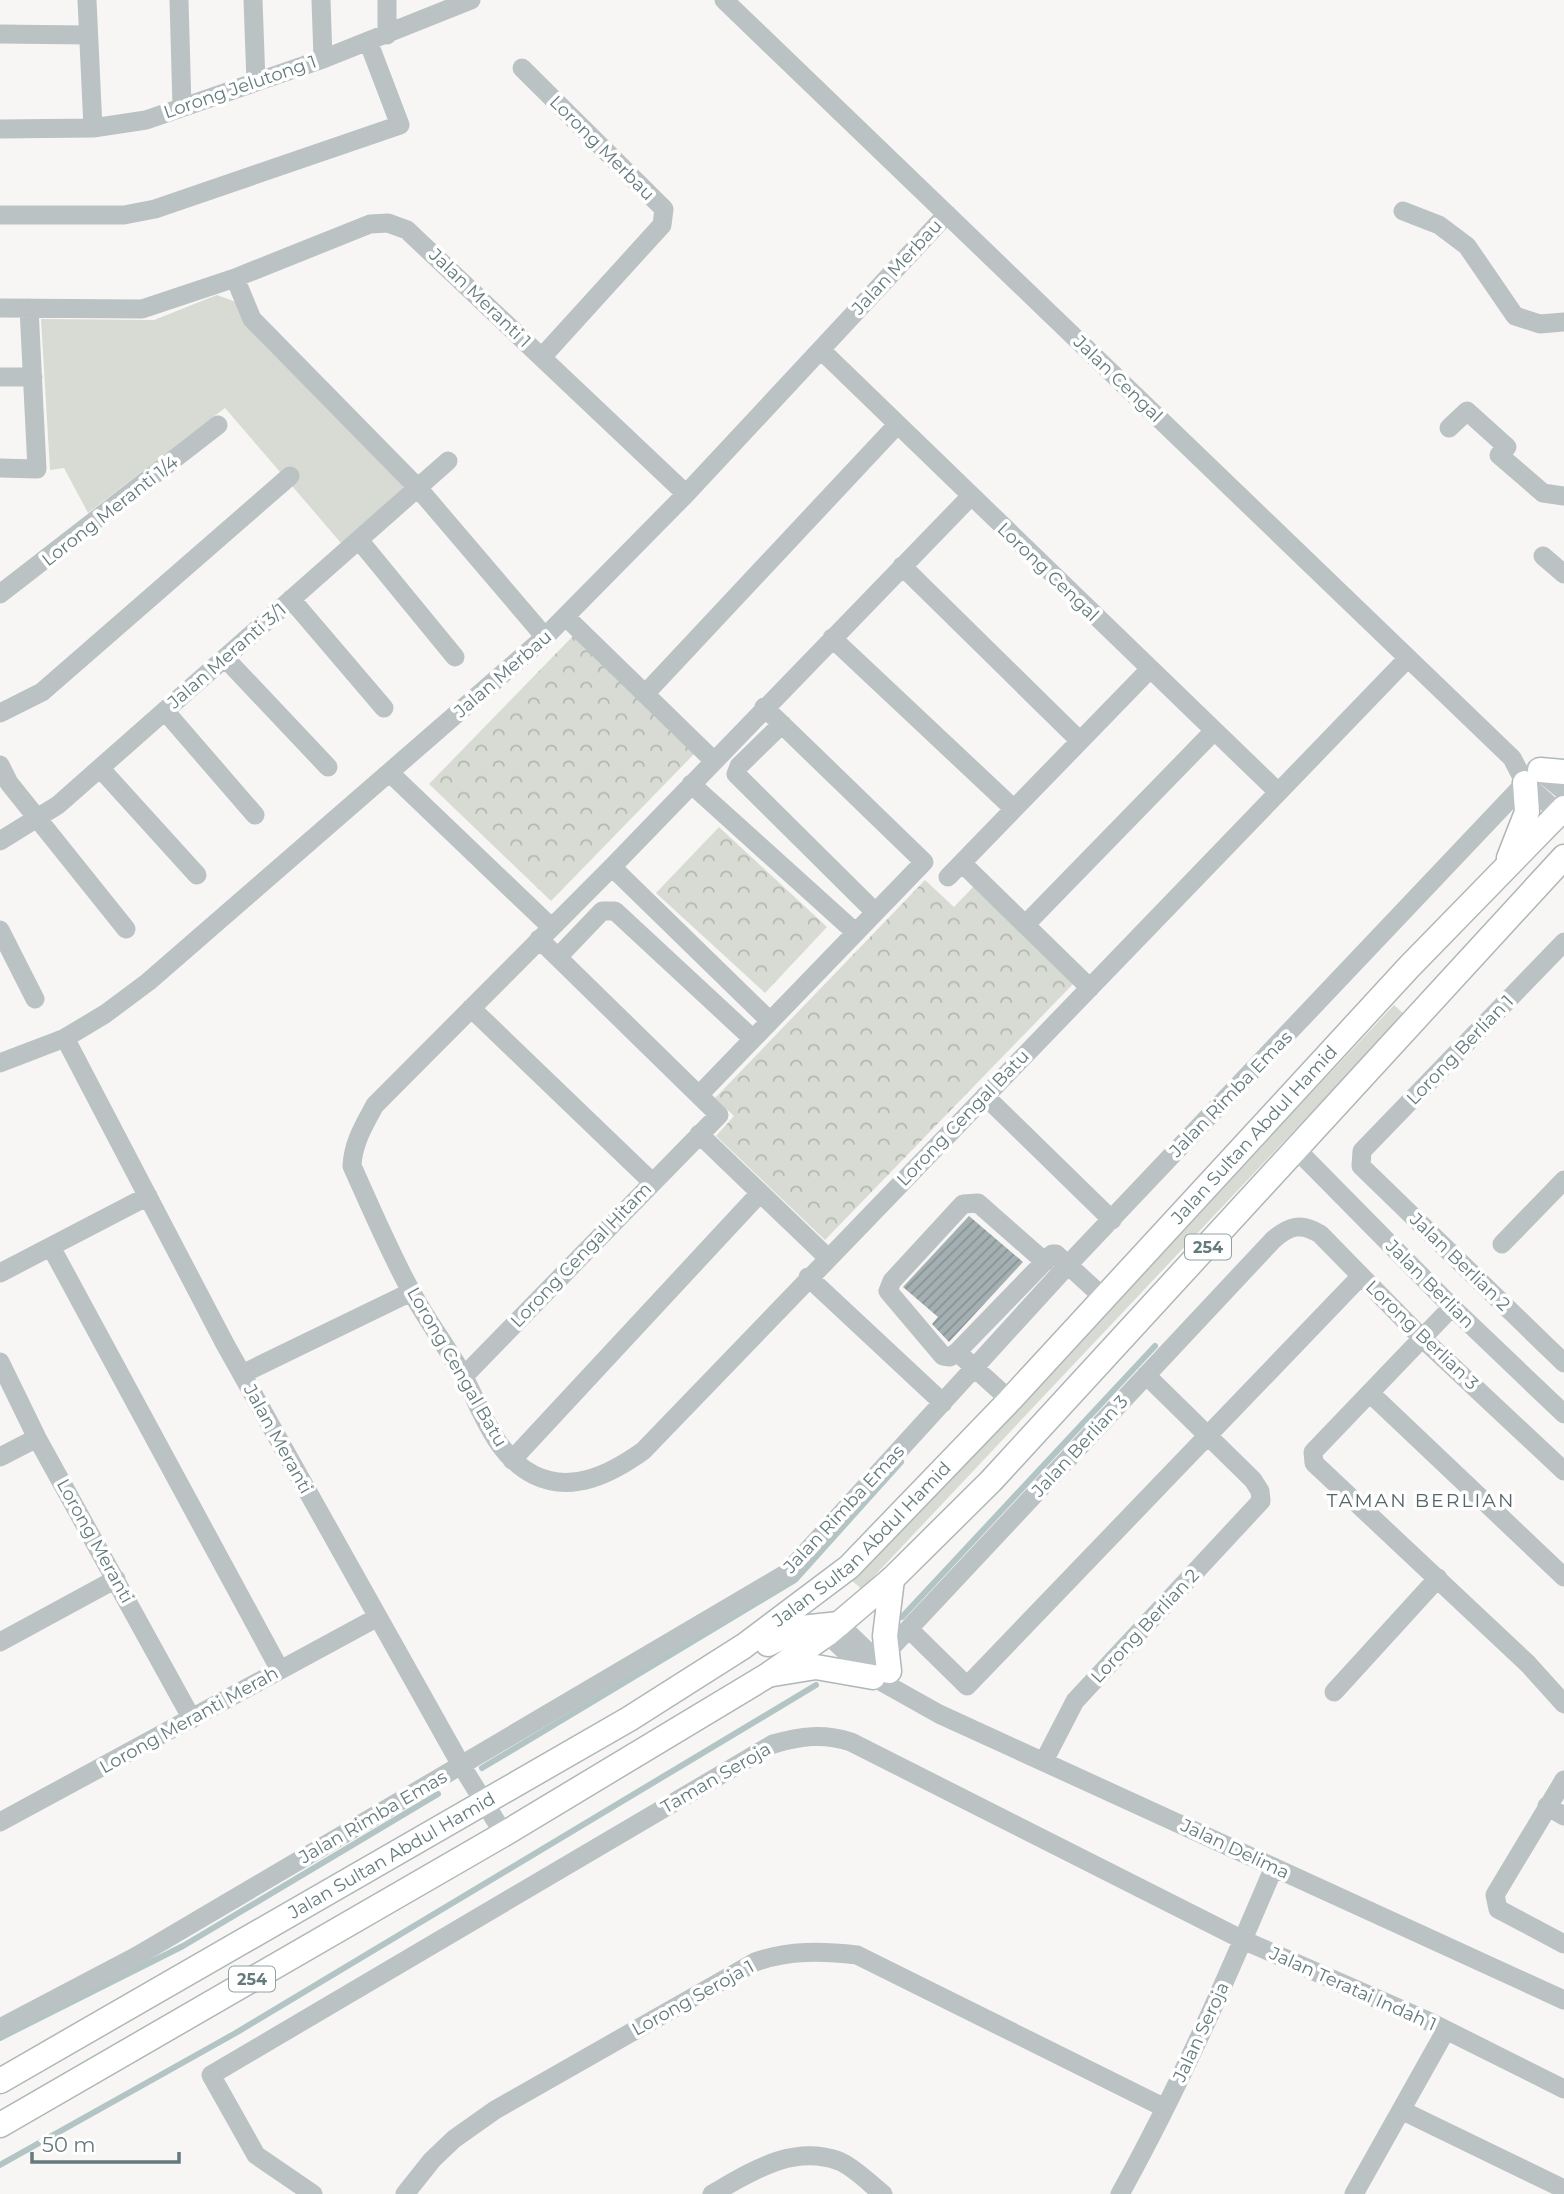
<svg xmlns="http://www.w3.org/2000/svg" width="1564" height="2194" viewBox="0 0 1564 2194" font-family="Montserrat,sans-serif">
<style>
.grass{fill:#d8dbd3}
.forest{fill:url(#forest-crowns)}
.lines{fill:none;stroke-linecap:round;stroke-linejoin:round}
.stream{stroke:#b2c4c4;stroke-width:6}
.building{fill:url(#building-hatch)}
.major-casing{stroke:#afb7b8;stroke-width:27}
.minor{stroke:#bbc2c3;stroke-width:19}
.major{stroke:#fff;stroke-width:24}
.labels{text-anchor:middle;stroke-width:7;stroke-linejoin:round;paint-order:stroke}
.shield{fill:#fff;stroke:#92a2a4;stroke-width:2}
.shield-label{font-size:16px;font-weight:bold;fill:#647a7d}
.street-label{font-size:18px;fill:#647a7d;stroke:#fff}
.neighbourhood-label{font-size:19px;letter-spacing:2px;fill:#556669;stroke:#fff}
</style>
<defs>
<pattern id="forest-crowns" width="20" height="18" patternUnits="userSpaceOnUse" patternTransform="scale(1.75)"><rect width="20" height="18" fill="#d8dbd3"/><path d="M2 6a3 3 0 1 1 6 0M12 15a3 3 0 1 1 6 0" fill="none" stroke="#b3b7b0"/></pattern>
<pattern id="building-hatch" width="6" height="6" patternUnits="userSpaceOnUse" patternTransform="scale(1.75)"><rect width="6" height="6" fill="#a3afb1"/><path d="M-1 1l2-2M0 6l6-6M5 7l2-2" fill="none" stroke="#889395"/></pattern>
</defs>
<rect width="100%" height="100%" fill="#f7f6f4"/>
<path class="grass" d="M217,295l19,7 169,186 -64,55 -116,-135 -137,105 -24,-45 -14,2 -9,-151 113,1z
M1394,1005l10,9 -542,575 -10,-8z"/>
<path class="forest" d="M573,636l122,117 -144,148 -122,-117z
M719,827l108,100 -62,66 -109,-100z
M925,880l29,27 20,-21 101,96 -250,258 -109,-104 18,-20 -19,-18z"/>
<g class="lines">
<path class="stream" d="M902,1617l253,-271
M482,1768l313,-188 106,-118
M0,2038l183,-92 255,-152
M0,2165l234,-131 582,-349"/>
</g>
<path class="building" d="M969,1216l54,46 -74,80 -17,-18 6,-7 -35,-30z"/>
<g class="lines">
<g class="major-casing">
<g id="major">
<path d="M1540,770l24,2"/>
<path d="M1509,858l18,-46 -2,-29"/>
<path d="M768,1644l33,-16 38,-4"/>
<path d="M889,1671l-4,-35 7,-57"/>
<path d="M773,1674l43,-7 57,10"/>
<path id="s1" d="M0,2081l629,-362 115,-73 105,-79 161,-167 399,-433 155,-159"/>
<path d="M0,2125l504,-291 264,-159 59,-41 65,-55 99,-98 573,-624"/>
</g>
</g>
<path class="minor" d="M87,0l6,128
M179,0l3,107
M253,0l3,82
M321,0l2,59
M724,0l788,758 13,25 39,35
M0,34l87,1
M387,35v-35
M522,68l142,141 -2,16 -120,132
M0,129l93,-1 53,-8 177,-61 148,-59
M1403,211l36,14 28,21 48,70 25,8 24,-2
M0,215h124l31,-6 245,-84 -32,-84
M235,278l17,41 166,169 127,149
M0,308l142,1 93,-31 135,-54 18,-1 19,7 279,264
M821,350l457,442
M0,377h33
M1449,428l18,-17 40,36 -8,8 44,38 21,3
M0,468l37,1 -8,-161
M970,497l-358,370 -237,238c-11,20 -22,38 -23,61 19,42 37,85 59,125 16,30 37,57 53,86 19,36 32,79 70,98 39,19 78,-2 109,-24l765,-793
M359,540l96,117
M1543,556l21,18
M902,566l178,175
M0,594l218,-169
M291,599l93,109
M566,617l147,143
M832,638l182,171
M225,658l103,109
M645,694l251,-268
M165,711l90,104
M0,713l42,-21 248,-216
M782,724l-43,42 -3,8 139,138
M0,765l9,18 117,146
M100,768l97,107
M1536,768l28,23
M390,773l161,154
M691,784l164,148
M0,841l58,-36 390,-344
M962,863l128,125
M612,867l158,154
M948,877l202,-208
M1025,925l189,-194
M0,930l35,69
M1564,942l-202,209 -1,15 203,197
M558,957l44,-46h13l138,128
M471,1008l181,174
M65,1038l160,306 236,421 43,69
M0,1063l65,-25 40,-24 43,-32 397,-345 141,-143 261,-280
M699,1095l225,-233 -160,-155
M985,1096l127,124
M699,1134l128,123
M1298,1151l154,156 112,107
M1502,1244l62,-64
M51,1247l229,423
M0,1273l148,-77
M808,1277l135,126
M1452,1307l-139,145 1,11 214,201 36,40
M957,1352l-7,5 -7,-1 -55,-65 4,-10 71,-77 15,-1 67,59
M0,1362l37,76 155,281
M242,1374l169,-82
M464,1376l255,-261 -180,-176
M1371,1394l193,183
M1010,1400l-53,-48 95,-98h4l48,44
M0,1457l37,-19
M512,1460l248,-267
M839,1624l51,49
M909,1629l58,57 394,-410
M827,1634l46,43 66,37 625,286
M0,1642l116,-63
M886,1653l387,-413c16,-14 28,-18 47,-6l103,105 141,132
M1334,1692l104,-114
M1044,1761l31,-60 186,-200 -1,-10 -7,-11 -107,-105
M1564,1780l-69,115 3,14 66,35
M1547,1806l17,10
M0,1822l378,-205
M0,2028l137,-72 650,-383 280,-307 458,-483
M1401,2110l163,79
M313,2194l-57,-39 -45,-80 562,-331c28,-8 50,-11 78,-2l392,198 187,82 134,67
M405,2194l27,-34 22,-21 41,-29 260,-148c33,-12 68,-11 102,-7l308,153
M712,2194c39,-22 80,-50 127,-33 15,6 31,23 44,33
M1120,2194c59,-106 107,-216 154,-327
M1354,2194l92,-164"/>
<use href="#major" class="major"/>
</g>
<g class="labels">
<g class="shield">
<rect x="1185" y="1234.5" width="46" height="25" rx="5"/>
<rect x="229" y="1966.5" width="46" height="25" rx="5"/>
</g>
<g class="shield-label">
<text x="1208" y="1253">254</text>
<text x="252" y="1985">254</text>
</g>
<g class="street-label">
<text transform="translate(240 87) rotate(-19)" y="6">Lorong Jelutong 1</text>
<text transform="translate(602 148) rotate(45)" y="6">Lorong Merbau</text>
<text transform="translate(897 267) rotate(-47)" y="6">Jalan Merbau</text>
<text transform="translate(480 298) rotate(44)" y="6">Jalan Meranti 1</text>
<text transform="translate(1118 379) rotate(44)" y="6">Jalan Cengal</text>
<text transform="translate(110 511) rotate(-38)" y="6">Lorong Meranti 1/4</text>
<text transform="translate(1048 572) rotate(44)" y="6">Lorong Cengal</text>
<text transform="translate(227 656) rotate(-41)" y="6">Jalan Meranti 3/1</text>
<text transform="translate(503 674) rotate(-41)" y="6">Jalan Merbau</text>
<text transform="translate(1460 1050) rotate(-46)" y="6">Lorong Berlian 1</text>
<text transform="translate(1231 1094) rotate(-46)" y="6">Jalan Rimba Emas</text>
<text transform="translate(963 1118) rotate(-46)" y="6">Lorong Cengal Batu</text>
<text dy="6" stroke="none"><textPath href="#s1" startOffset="1586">Jalan Sultan Abdul Hamid</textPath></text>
<text transform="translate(581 1255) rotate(-46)" y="6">Lorong Cengal Hitam</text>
<text transform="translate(1460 1262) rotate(44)" y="6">Jalan Berlian 2</text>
<text transform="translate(1430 1284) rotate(45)" y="6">Jalan Berlian</text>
<text transform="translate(1422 1335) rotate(44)" y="6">Lorong Berlian 3</text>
<text transform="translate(457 1367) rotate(60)" y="6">Lorong Cengal Batu</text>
<text transform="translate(278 1439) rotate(61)" y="6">Jalan Meranti</text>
<text transform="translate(1080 1446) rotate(-47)" y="6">Jalan Berlian 3</text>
<text transform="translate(844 1509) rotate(-47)" y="6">Jalan Rimba Emas</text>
<text transform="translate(95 1541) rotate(61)" y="6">Lorong Meranti</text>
<text dy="6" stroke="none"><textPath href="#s1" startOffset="1018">Jalan Sultan Abdul Hamid</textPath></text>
<text transform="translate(1145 1626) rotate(-47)" y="6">Lorong Berlian 2</text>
<text transform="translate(189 1720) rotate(-29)" y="6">Lorong Meranti Merah</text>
<text transform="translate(716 1778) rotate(-30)" y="6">Taman Seroja</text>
<text transform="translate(373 1817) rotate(-30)" y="6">Jalan Rimba Emas</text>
<text transform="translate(1235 1849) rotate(25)" y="6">Jalan Delima</text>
<text dy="6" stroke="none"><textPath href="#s1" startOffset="452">Jalan Sultan Abdul Hamid</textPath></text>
<text transform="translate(1353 1989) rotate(24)" y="6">Jalan Teratai Indah 1</text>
<text transform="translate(693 1998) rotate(-29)" y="6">Lorong Seroja 1</text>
<text transform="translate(1201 2032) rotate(-65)" y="6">Jalan Seroja</text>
</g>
<g class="neighbourhood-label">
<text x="1421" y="1507">TAMAN BERLIAN</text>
</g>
</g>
<path d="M32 2152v10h147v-10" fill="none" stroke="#647a7d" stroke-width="3.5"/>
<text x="42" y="2152" font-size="21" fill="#647a7d" stroke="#ffffff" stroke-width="5" paint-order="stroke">50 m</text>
</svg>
